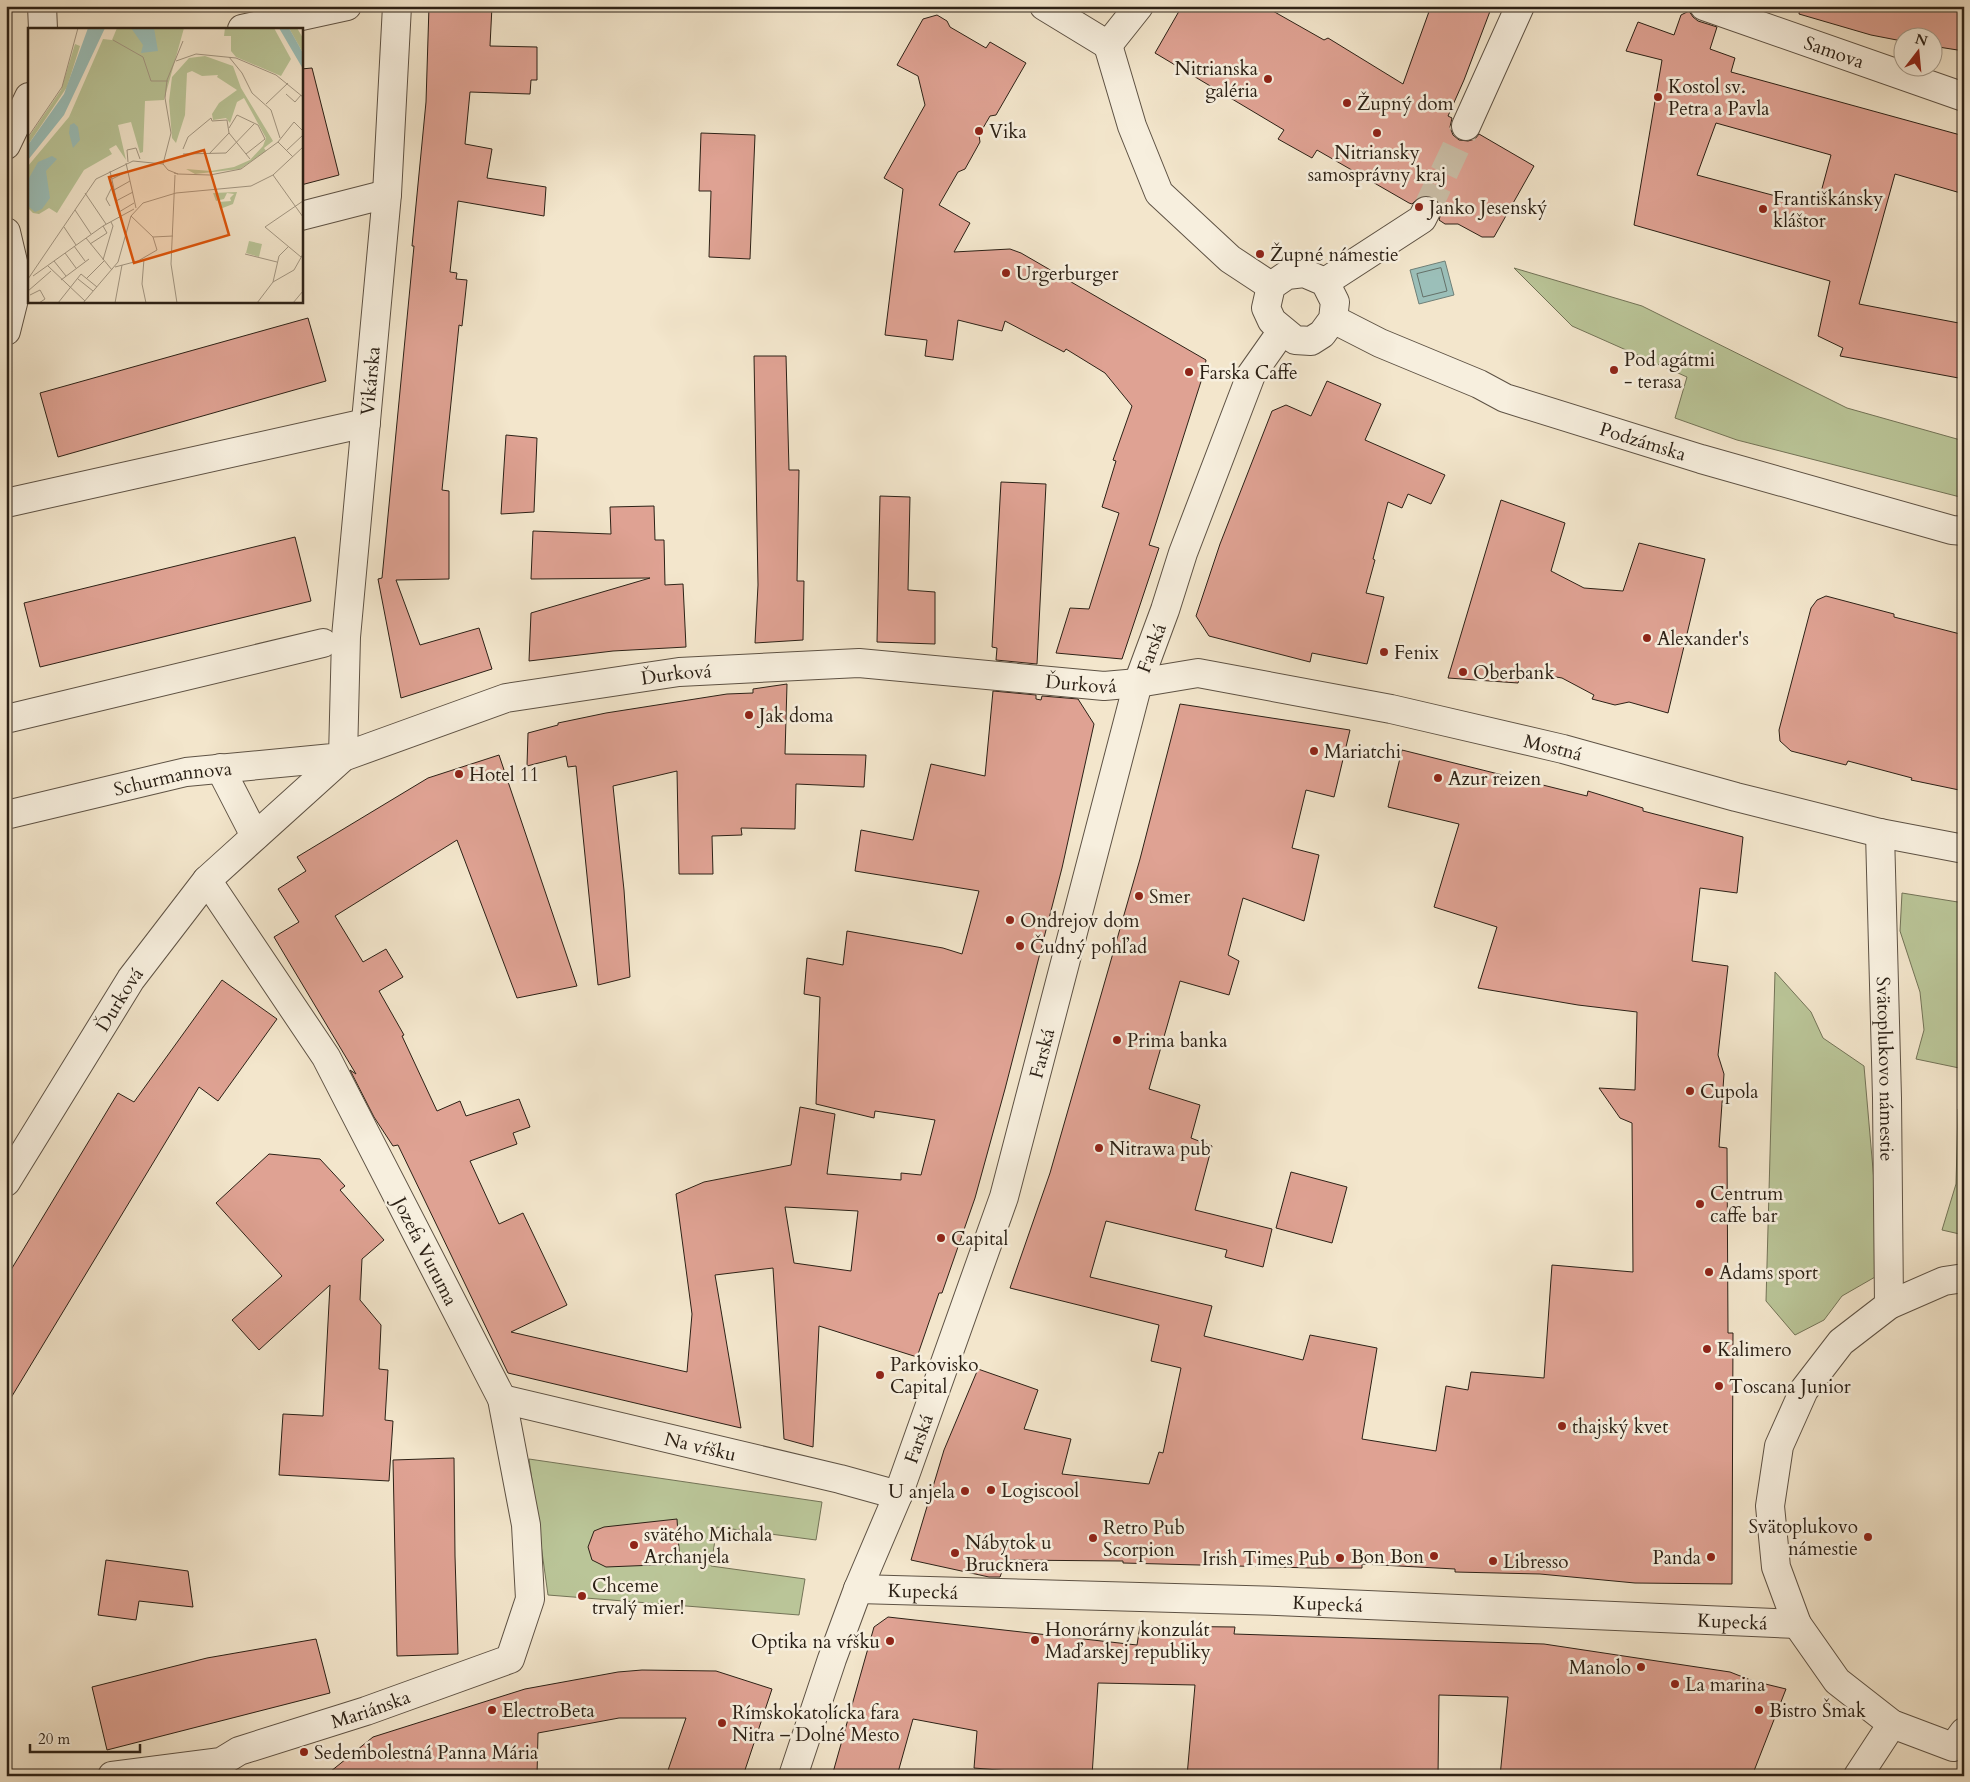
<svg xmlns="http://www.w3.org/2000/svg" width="1970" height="1782" viewBox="0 0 1970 1782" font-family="Cardo,serif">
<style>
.green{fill:#bac598;stroke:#737357}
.water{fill:#9bbfb9;stroke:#6f8078}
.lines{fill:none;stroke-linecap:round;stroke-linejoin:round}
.shore{stroke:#647068;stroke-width:1}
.building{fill:#dfa293;stroke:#2c2116;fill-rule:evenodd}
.minor-tunnel{stroke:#cbbfa8;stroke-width:28;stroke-dasharray:28 14;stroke-linecap:butt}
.pedestrian-casing{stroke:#5e5244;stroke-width:30}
.minor-casing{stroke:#5e5244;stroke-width:30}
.tertiary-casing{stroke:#5e5244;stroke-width:30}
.pedestrian{stroke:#f7efde;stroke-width:28}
.minor{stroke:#f7efde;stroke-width:28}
.tertiary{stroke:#f7efde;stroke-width:28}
.poi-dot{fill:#8f2418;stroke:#f7efde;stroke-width:2}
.labels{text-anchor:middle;stroke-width:5;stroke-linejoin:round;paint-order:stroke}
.street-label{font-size:19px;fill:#2c2116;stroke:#f7efde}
.poi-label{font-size:19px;fill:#2c2116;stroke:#f7efde;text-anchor:start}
.inset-road{fill:none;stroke:#a39783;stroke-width:1}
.view{fill:#df560c;fill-opacity:0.15;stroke:#df560c;stroke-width:2.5}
.inset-edge{fill:none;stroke:#2c2116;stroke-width:2.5}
</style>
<rect width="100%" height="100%" fill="#f3e6cc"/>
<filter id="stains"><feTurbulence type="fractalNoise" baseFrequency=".004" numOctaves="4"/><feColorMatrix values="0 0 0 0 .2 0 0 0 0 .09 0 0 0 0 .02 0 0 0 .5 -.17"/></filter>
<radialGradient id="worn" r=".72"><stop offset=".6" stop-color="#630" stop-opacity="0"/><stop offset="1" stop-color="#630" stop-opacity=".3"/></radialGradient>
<path class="green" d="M1514,268l128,38 205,102 117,33v57l-227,-58 -62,-22 12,-41 -115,-51z
M1902,893l62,10v166l-48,-10 8,-29 -4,-38 -20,-61z
M1775,972l36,40 12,26 41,28 18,207 -40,23 -18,24 -29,15 -29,-34z
M1964,1106v129l-22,-5 14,-46 2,-75z
M529,1459l293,43 -6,38 -99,-13 -6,39 94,13 -6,36 -251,-20z"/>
<path class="water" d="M1445,261l9,34 -35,9 -9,-34z"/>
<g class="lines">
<path class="shore" d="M1441,268l6,23 -24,6 -6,-23z"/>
</g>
<path class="building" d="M429,6h63l-2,40 47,1v33h-6l-1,14 -60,-2 -5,52 27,5 -5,29 59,9 -2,29 -86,-15 -8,71 7,1 -1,6 11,1 -5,46 -3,-1 -17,165 7,1v88l-53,1 24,65 59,-17 13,41 -91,29 -23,-119 4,-1 32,-332h-2l14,-144z
M1182,6h82l60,34 4,-2 75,46 28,-78h61l-28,74 -16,36 4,2 -2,9 3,8 6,5 9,1 7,-2 4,-5 55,32 -40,71h-12l-24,-13h-13l-6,-4 3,-10 -3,-8 -6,-5 -8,-1 -7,2 -6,6 -3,-1 -92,-53 -5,8 -34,-19 6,-9 -129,-77z
M1800,6h164v45l-32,-5v-8h-30v3l-31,-6 -72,-21z
M1689,11l4,6 5,4 19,6 -7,22 25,9 -4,14 233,64v58l-69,-20 -36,130 105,20v55l-124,-23 3,-8 -25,-12 12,-55 -196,-56 28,-165 -36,-9 12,-29 36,13 7,-20zM1716,123l115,32 -14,52 -120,-32z
M937,15l10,6 3,6 36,21 4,-6 36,21 -30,52 -6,1 -11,19 1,7 -15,27 -7,3 -19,33 31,18 -16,29 56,-3 11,4 185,107 -2,12 -55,173 10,3 -37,111 -66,-6 14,-45 19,1 30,-96 -17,-6 14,-46 -3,-1 19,-54 -27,-33 -39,-24 -2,3 -59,-31 -3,10 -44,-11 -5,40 -28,-4 2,-16 -42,-5 18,-146 -19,-11 41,-73 -7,-29 -21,-11 26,-46z
M312,68l27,107 -38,10v-116z
M701,133l54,2 -5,124 -41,-2 2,-66h-12z
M308,318l18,63 -268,76 -18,-64z
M754,356h32l3,114h10l-2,111h7l-1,59 -48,3 3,-58z
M1327,381l54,23 -16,36 80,35 -14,29 -23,-10 -6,14 -14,-6 -15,57 2,1 -9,33 18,4 -17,67 -55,-11 -2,9 -101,-26 -13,-20 24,-72 52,-133 14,-6 25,11z
M506,435l31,3 -3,74 -33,2z
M1001,482l45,2 -9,180 -41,-4 1,-12 -5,-1z
M880,496l30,1 -2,93 27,2v52l-58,-2z
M1501,500l64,23 -14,48 33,17 39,3 16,-48 66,16 -37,154 -39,-11 -14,3 -23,-6 2,-4 -32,-17 -40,-7 -4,12 -70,-5z
M654,506l1,34h9l1,45 18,-1 3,63 -73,4 -84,10 2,-48 119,-35 -119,1 2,-48 78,3 -1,-27z
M295,537l16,64 -271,66 -16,-64z
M1826,596l68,18v3l70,18v156l-53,-11 1,-2 -64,-17 -2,4 -55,-14 -11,-10 -1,-11 32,-122 6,-8z
M787,684l-2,70 81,1 -2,32 -68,-3 -1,45 -54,-1 1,7 -30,1 1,38h-34l-2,-103 -64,15 11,104 6,87 -32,8 -22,-219 -8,1 -2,-11 -39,10 1,-33 30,-8v-2l48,-10 121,-19 26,-1v-4z
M993,691l43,4v4l5,1 1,-4 36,3 16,25 -32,144 -57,221 -30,109 -33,95h-3l-22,64 -98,-31 -6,121 -29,-8 -11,-171 -58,7 26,153 -233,-55 -110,-228 -5,1 -19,-29 -24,-47 6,4 -82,-137 25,-15 -21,-33 28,-18 -9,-14 131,-79 71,-23 78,231 -60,12 -60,-158 -122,76 28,46 23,-13 17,28 -24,14 25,44 -2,1 35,75 23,-10 6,15 53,-17 11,28 -17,6 4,11 -47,17 29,63 24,-11 44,92 -56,27 176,40 5,-58 -16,-120 28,-12 87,-17 9,-58 35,7 -8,60 74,6v-7l20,2 14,-55 -60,-9 -1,7 -58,-14 4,-107 -16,-3 3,-36 36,7 4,-34 96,17 19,6 17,-63 -124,-20 6,-41 52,10 18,-76 54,12zM785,1207l73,4 -7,60 -57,-8z
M1180,704l170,26 -16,67 -28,-7 -14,58 27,7 -15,66 -61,-23 -15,57 11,6 -10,34 -49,-14 -31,108 51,16 -9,33 21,8 -17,64 77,19 -9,38 -38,-10 2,-7 -121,-29 -16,56 122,29 -8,30 99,24 7,-25 67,13 -15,91 74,12 10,-65 22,4 3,-18 73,6 8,-113 81,7 -1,-149 -12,-5 -21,-30 36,2 2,-78 -59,-7 -100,-17 19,-61 -63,-20 25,-83 -71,-17 14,-57 185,46 1,-5 55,17v3l100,26 -6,56 -37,-5 -8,73 36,5 -10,89 6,19 -5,73 8,1 1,185h5l-1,251 -97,-1 -95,-9 -85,-2v-3l-93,-5v4h-50l-189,-5v-2l-117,-1 -6,17h-11l-78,-17 33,-110 34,-81 60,21 -14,39 47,10 -9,35 87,10 10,-32 4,1 18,-85 -30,-7 8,-36 -149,-37 40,-115 90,-314z
M222,980l55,39 -59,82 -19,-14 -193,319v-128l112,-185 16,9z
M269,1154l51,5 25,27 -5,4 44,50 -22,19 -2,41 21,25 -2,44 9,1 -3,50 8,1 -4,60 -110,-6 4,-61 40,2 7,-131 -71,65 -27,-30 50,-44 -66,-73z
M1291,1172l56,15 -15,56 -56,-15z
M454,1458l1,98 3,98 -61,2 -4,-196z
M677,1519l3,45 -74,3 -14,-7 -4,-13 6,-16 10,-4z
M106,1560l82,11 5,36 -54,-6 -3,19 -38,-5z
M888,1617l249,28 3,-19 95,1 -1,7 310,10 186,28 23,9 33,8 -34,87h-252l8,-79 -69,-2 -1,81h-251l8,-91 -97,-2 -6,93h-22l-96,-8 3,-37 -64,-12 -16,57h-65l42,-149z
M316,1639l14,54 -223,57 -15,-63 115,-29z
M642,1670l74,1 56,18 -29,87h-77l20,-58h-67l-81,15 -1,43h-212l48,-39 152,-48 93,-17z"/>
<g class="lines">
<path class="minor-tunnel" d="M1426,211l40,-85"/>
<g class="pedestrian-casing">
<g id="pedestrian">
<path id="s1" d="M1880,833l7,265 2,207"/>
<path d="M1964,1278l-20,3 -55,24 -48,37 -37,48 -25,56 -9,60 6,61 21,57 40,57 55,43 61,23 11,-15"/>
<path id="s2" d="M858,1589l419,12 520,23"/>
<path d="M1858,1776l34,-52"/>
</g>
</g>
<g class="minor-casing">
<g id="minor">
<path d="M42,6l1,23"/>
<path d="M1044,6l64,39"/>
<path id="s3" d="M1704,6l260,91"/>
<path d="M242,29l105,-23"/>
<path d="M1108,45l24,81 27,67 71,66 41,27"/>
<path d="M1108,45l31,-39"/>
<path d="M1466,126l54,-120"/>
<path d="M6,145l23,-48"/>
<path d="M301,216l86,-22"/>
<path d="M6,232l12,51 -12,48"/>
<path d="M1304,273l21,9 10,20 -2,17 -11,15 -11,7 -16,-1 -23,-19 -6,-13 5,-22 16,-11z"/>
<path d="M1325,282l97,-63 4,-8"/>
<path id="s4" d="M1333,319l47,24 99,41 26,14 196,61 251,71 12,1"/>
<path d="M6,503l360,-80"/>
<path d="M6,719l317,-76"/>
<path d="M220,768l35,68"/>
<path id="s5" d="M6,815l180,-43 157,-15 3,-120 41,-443 10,-188"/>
<path id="s6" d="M502,1399l338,80 58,16"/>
<path id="s7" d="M112,1776l109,-14 18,-11 127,-40 144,-52 20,-60 -4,-74 -24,-126 -176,-342 -119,-177"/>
<path id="s8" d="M793,1776l39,-117 26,-70 40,-94 106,-298 134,-514 27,-73 18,-57 68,-178 31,-44"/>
</g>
</g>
<g class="tertiary-casing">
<g id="tertiary">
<path id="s9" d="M6,1182l125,-203 76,-99 136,-123 163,-59 173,-26 180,-9 245,23 34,-3 60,-10 193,36 172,40 173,48 144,36 84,16"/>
</g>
</g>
<use href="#pedestrian" class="pedestrian"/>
<use href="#minor" class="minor"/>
<use href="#tertiary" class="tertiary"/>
</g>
<g class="poi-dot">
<circle cx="1268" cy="79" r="5"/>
<circle cx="1658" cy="97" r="5"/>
<circle cx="1347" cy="103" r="5"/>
<circle cx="979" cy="131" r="5"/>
<circle cx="1377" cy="133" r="5"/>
<circle cx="1419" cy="207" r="5"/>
<circle cx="1763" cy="209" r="5"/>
<circle cx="1260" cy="254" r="5"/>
<circle cx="1006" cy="273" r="5"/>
<circle cx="1614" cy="370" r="5"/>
<circle cx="1189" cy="372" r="5"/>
<circle cx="1647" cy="638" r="5"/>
<circle cx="1384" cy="652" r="5"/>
<circle cx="1463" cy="672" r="5"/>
<circle cx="749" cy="715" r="5"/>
<circle cx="1314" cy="751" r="5"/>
<circle cx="459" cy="774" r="5"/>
<circle cx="1438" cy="778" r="5"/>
<circle cx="1139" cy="896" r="5"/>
<circle cx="1010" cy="920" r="5"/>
<circle cx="1020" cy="946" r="5"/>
<circle cx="1117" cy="1040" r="5"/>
<circle cx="1690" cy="1091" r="5"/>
<circle cx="1099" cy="1148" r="5"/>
<circle cx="1700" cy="1204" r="5"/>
<circle cx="941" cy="1238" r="5"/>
<circle cx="1709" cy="1272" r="5"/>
<circle cx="1707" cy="1349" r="5"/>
<circle cx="880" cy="1375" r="5"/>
<circle cx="1719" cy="1386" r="5"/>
<circle cx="1562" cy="1426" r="5"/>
<circle cx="991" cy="1490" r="5"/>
<circle cx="965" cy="1491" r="5"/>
<circle cx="1868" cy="1537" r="5"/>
<circle cx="1093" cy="1538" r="5"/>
<circle cx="634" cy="1545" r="5"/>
<circle cx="955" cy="1553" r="5"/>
<circle cx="1434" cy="1556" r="5"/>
<circle cx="1711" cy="1557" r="5"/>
<circle cx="1340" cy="1558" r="5"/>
<circle cx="1493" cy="1561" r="5"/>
<circle cx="582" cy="1596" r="5"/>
<circle cx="1035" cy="1640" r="5"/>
<circle cx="890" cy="1641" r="5"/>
<circle cx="1641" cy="1667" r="5"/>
<circle cx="1675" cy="1684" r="5"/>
<circle cx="492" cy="1710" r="5"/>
<circle cx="1759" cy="1710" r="5"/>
<circle cx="722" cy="1723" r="5"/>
<circle cx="304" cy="1752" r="5"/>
</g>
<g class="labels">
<g class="street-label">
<text dy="7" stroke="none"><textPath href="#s3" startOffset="138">Samova</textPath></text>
<text dy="7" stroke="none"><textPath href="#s5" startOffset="720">Vikárska</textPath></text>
<text dy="7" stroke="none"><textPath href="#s4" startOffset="334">Podzámska</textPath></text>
<text dy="7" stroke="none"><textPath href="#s8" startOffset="1185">Farská</textPath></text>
<text dy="7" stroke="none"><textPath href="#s9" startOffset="892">Ďurková</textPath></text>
<text dy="7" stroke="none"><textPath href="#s9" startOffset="1298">Ďurková</textPath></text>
<text dy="7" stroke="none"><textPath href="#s9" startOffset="1779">Mostná</textPath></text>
<text dy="7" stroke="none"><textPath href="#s5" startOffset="171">Schurmannova</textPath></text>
<text dy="7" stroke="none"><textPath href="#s9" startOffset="215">Ďurková</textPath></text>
<text dy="7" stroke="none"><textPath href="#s8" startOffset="765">Farská</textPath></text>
<text dy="7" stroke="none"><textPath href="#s1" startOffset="236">Svätoplukovo námestie</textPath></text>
<text transform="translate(426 1251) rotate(63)" y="7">Jozefa Vuruma</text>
<text dy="7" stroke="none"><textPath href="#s8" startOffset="360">Farská</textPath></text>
<text dy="7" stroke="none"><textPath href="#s6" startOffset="204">Na vŕšku</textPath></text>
<text dy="7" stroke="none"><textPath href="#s2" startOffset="65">Kupecká</textPath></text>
<text dy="7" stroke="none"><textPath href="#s2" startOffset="470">Kupecká</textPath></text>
<text dy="7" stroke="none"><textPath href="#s2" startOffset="875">Kupecká</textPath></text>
<text dy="7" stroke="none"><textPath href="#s7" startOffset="269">Mariánska</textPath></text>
</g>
<g class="poi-label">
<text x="1258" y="75" text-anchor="end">Nitrianska<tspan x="1258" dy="22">galéria</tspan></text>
<text x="1668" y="93">Kostol sv.<tspan x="1668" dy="22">Petra a Pavla</tspan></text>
<text x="1357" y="110">Župný dom</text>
<text x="989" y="138">Vika</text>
<text x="1377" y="159" text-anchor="middle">Nitriansky<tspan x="1377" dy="22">samosprávny kraj</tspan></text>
<text x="1773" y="205">Františkánsky<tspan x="1773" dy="22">kláštor</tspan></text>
<text x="1429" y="214">Janko Jesenský</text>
<text x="1270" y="261">Župné námestie</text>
<text x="1016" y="280">Urgerburger</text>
<text x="1624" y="366">Pod agátmi<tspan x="1624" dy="22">- terasa</tspan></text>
<text x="1199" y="379">Farska Caffe</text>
<text x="1657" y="645">Alexander's</text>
<text x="1394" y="659">Fenix</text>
<text x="1473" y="679">Oberbank</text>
<text x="759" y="722">Jak doma</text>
<text x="1324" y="758">Mariatchi</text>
<text x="469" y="781">Hotel 11</text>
<text x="1448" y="785">Azur reizen</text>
<text x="1149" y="903">Smer</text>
<text x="1020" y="927">Ondrejov dom</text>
<text x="1030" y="953">Čudný pohľad</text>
<text x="1127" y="1047">Prima banka</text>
<text x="1700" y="1098">Cupola</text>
<text x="1109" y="1155">Nitrawa pub</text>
<text x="1710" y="1200">Centrum<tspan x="1710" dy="22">caffe bar</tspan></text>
<text x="951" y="1245">Capital</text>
<text x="1719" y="1279">Adams sport</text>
<text x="1717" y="1356">Kalimero</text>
<text x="890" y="1371">Parkovisko<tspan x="890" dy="22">Capital</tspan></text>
<text x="1729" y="1393">Toscana Junior</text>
<text x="1572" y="1433">thajský kvet</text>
<text x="1001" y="1497">Logiscool</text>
<text x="955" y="1498" text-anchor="end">U anjela</text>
<text x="1858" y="1533" text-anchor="end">Svätoplukovo<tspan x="1858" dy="22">námestie</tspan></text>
<text x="1103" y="1534">Retro Pub<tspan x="1103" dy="22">Scorpion</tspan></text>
<text x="644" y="1541">svätého Michala<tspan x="644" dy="22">Archanjela</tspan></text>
<text x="965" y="1549">Nábytok u<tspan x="965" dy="22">Brucknera</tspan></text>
<text x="1424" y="1563" text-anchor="end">Bon Bon</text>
<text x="1701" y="1564" text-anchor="end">Panda</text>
<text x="1330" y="1565" text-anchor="end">Irish Times Pub</text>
<text x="1503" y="1568">Libresso</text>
<text x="592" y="1592">Chceme<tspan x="592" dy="22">trvalý mier!</tspan></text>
<text x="1045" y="1636">Honorárny konzulát<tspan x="1045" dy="22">Maďarskej republiky</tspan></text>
<text x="880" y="1648" text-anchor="end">Optika na vŕšku</text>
<text x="1631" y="1674" text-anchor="end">Manolo</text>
<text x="1685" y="1691">La marina</text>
<text x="502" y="1717">ElectroBeta</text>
<text x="1769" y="1717">Bistro Šmak</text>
<text x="732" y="1719">Rímskokatolícka fara<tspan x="732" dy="22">Nitra – Dolné Mesto</tspan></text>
<text x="314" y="1759">Sedembolestná Panna Mária</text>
</g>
</g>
<g transform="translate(28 28)">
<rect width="275" height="275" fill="#f3e6cc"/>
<path d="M89,0h67l-20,72 -19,1 -2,51 -3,1 -9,-31 -13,3 8,35 -10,-15 -7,4 3,5 -28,16 -27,43 -8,-5 -10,6 -6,-1 -5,-5v-42l41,-49 34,-78 9,1zM197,0h49l17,31 -10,17 -45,-19 -5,-6v-15h-7zM261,0h8l6,10v15zM47,16l5,2 -13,41 -39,58v-7l33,-48zM177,28l28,10 8,22 32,53 -9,7 2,3 -26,18 -45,5 -9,-5 25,2 23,-4 16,-7 13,-14 3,-8 -22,-40 -7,4 -7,21 -4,-5 -13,2 -1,-6 7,-11 18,-13 -20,-13 1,-2 -16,1 -10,-5 -5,2 -2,42 -9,28 -4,-5 -3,-37 3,-24 17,-19zM209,164l-4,12 -13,5 -1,-7 12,-1 -1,-3 4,-4 -7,-1 -3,6 -8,2 -3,-8zM221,213l13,3 -3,13 -13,-4z" fill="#bac598"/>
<path d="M60,0h17l-41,87 -36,45v-15l36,-51zM103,0h23l4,23 -17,2 2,-8zM251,0h10l14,25v16zM46,95l4,4 2,13 -7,8 -4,-15 1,-8zM24,128l5,3 -11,12 4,27 -8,11 -7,3 -7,-6 1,-28 9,-16z" fill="#9bbfb9"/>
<path class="inset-road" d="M85,12l30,17 8,24h17M201,29l13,16 10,20 19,17 9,28M148,33l20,-7 40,4 40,17 27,22M258,66l9,8 6,-7M238,76l22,-21M201,100l8,-13 21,10 7,14 -19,15M201,105l21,26M0,109l34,-50 16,-59M250,114l15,15M155,121l5,-12 23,-19 1,3 15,-1 2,13M259,122l16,-15M155,126l43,-1 28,-29M181,126l20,-21M100,134l-1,-12 9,-2 4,11M98,135l10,45M135,136l8,-31 -6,-35 2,-18 16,-39M135,136l5,6 10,4 -4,-1M82,143l10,45M150,146l32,1 31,-6 37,-27 16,-20 9,9M147,147l-4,89 6,39M245,147l30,42M84,151l16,-8M86,162l16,-9M57,165l21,31M88,173l17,-9M82,178l-4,-7 6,-12M47,182l16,24M91,184l15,-9M36,199l12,18M125,209l20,-1M58,210l26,32M62,216l17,-11 -4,-7M46,218l11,15M37,225l11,15M217,226l32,8M273,229l-36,-30 38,-26M116,231l-2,25 4,19M75,232l10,-34 -2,-4M26,233l12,15M20,238l37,35M87,239l23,-6 19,-11 -4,-13 -22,-21M5,248l70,-50 31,-17M59,250l17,-17M0,251l68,-100 37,-18 30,3M50,251l15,12M33,252l28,-21M245,254l6,-26 9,-9M0,263l23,-20M2,267l10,-5 5,9 -6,4M30,275l23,-29 16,13M55,275l35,-41 13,-46 12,-13 33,-10 75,-7 22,-11 30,-28M87,275l7,-38M229,275l16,-21 21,-12 9,-16M265,275l10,-12"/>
<path class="view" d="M176,122l25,85 -95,28 -25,-86z"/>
<rect width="275" height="275" class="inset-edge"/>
</g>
<rect width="1970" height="1782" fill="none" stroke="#f3e6cc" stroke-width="25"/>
<rect x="8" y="8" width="1955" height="1767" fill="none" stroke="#2c2116" stroke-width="2.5"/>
<rect x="12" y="12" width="1945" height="1757" fill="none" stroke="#2c2116"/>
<g transform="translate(1918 52) rotate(16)"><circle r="24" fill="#f7efde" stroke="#a69d8e"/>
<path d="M0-4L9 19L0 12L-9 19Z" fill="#8f2418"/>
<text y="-8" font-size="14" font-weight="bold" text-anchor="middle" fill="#2c2116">N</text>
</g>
<path d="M30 1744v8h110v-8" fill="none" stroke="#2c2116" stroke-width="2.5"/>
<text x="38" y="1744" font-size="15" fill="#2c2116" stroke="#f7efde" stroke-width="4" paint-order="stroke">20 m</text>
<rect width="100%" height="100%" filter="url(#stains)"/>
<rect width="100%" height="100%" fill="url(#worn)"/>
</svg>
